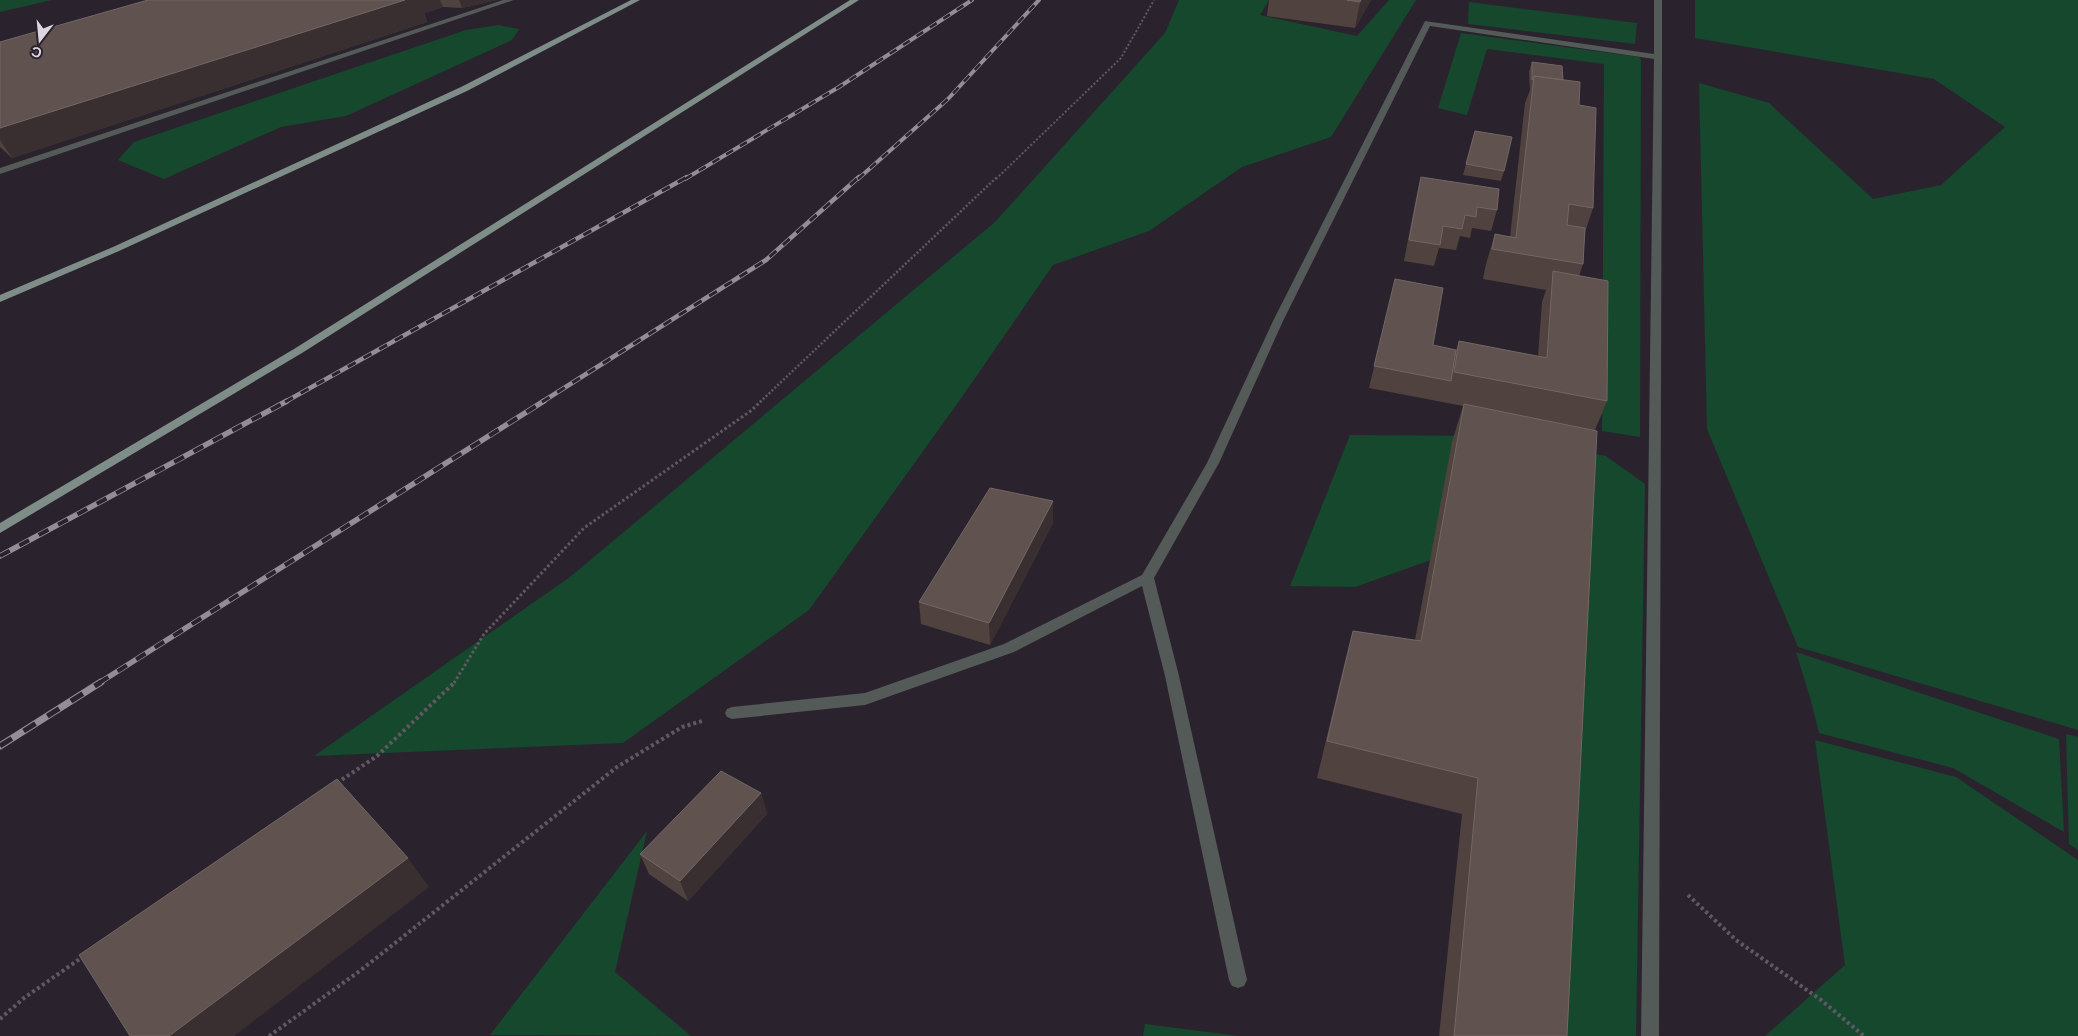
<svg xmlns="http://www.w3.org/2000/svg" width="2078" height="1036" viewBox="0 0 2078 1036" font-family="Arial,sans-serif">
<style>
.green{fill:#15482d}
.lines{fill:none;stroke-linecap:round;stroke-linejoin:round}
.path-far3{stroke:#605963;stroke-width:2;stroke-dasharray:2 2;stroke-linecap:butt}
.path-far2{stroke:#605963;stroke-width:2.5;stroke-dasharray:2 2;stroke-linecap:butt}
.path-far1{stroke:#605963;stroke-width:3;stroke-dasharray:2.5 2.5;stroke-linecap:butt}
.path{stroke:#605963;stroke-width:4;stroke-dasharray:3 3;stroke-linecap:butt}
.minor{fill:#535a57;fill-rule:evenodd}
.major{fill:#7e8d87;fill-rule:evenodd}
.rail-far3-casing{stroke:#938e96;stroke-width:4}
.rail-far2-casing{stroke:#938e96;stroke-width:4.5}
.rail-far1-casing{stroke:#938e96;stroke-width:5.5}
.rail-casing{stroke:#938e96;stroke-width:7}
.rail-far3{stroke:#2a232d;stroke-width:2.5;stroke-dasharray:8;stroke-linecap:butt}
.rail-far2{stroke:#2a232d;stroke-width:3;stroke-dasharray:9;stroke-linecap:butt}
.rail-far1{stroke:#2a232d;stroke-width:4;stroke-dasharray:11;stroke-linecap:butt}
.rail{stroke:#2a232d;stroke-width:5;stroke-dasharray:14;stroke-linecap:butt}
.wall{fill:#50423e}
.shaded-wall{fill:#3a2f30}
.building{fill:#5f524f;stroke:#726766}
</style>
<rect width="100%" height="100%" fill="#2a232d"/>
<path class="green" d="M0,0h52l-52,12z
M1179,0h90l-9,15 97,21 32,-36h27l-85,137 -89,30 -93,64 -96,34 -91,132 -153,213 -186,133 -309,13 256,-179 425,-355 170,-189z
M1695,0h383v730l-280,-83 -91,-218 -8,-346 70,20 104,96 68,-14 64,-58 -71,-48 -239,-41z
M1469,2l168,21 -2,21 -167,-20z
M498,25l21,4 -7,11 -166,76 -65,11 -117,52 -46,-19 16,-18 332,-112z
M1461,33l178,24 2,3 -1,377 -38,-6 2,-367 -117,-15 -20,66 -29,-7z
M1350,435l154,1 102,20 39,28 -9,552h-80l-83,-491 -118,42 -65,-1z
M1796,652l263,87 5,93 -111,-64 -134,-35 -8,-32z
M2066,734l12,3v113l-9,-6z
M1815,740l141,37 122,83v176h-313l80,-71z
M647,831l-32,141 76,64 -201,-1z
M1145,1024l94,12h-96z"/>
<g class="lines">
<path class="path-far3" d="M996,179l125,-121 33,-58"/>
<path class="path-far2" d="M760,402l237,-225"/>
<path class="path-far1" d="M454,683l30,-49 100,-106 168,-118 9,-9"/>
<path class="path" d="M337,783l40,-27 78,-74
M1688,895l48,45 85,60 43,36
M0,1019l24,-21 60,-42
M269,1036l92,-66 256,-203 65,-40 20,-6"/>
<path class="minor" d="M503,0h11l-514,174v-6z
M1654,0h8v57l-3,979h-18l13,-977 -224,-33 -147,295 -64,142 -65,115 25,98 68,304 -3,6 -6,2 -6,-2 -3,-6 -64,-304 -23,-90 -128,66 -149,53 -133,14 -5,-2 -2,-4 2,-4 5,-2 133,-14 139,-49 138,-69 65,-112 66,-142 152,-300 229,33z"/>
<path class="major" d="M631,0h9l-173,91 -348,160 -119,51v-7l113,-48 348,-160z
M850,0h9l-557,353 -302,180v-10l294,-174z"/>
<g class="rail-far3-casing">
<path id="rail-far3" d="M685,179l154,-92 133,-87
M858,179l90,-80 91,-99"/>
</g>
<g class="rail-far2-casing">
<path id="rail-far2" d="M285,402l402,-225
M542,402l224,-142 93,-83"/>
</g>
<g class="rail-far1-casing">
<path id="rail-far1" d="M0,556l287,-155
M99,683l445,-282"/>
</g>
<g class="rail-casing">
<path id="rail" d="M0,746l101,-64"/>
</g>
<use href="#rail-far3" class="rail-far3"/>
<use href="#rail-far2" class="rail-far2"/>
<use href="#rail-far1" class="rail-far1"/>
<use href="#rail" class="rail"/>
</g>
<path class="wall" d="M148,0h349l-35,8 -19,-1 -19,6 3,9 -415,136 -12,-11v-105z
M1269,0h102l-16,28 -88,-12z
M1532,62l31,18 16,25 14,103 -8,24 -2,32 -4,12 28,125 -12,29 -28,606h-128l23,-222 -145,-36 26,-109 10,-38 62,9 37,-198 11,-36 -94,-18 26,-109 38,66 23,5 3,-9 79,15 4,-54 4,-12 -63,-11 3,-15 9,-30 15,3 15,-134 5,-13 -1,-18z
M1475,131l29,40 -3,10 -38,-6z
M1421,177l76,33 -6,21 -19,-3 -2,10 -10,-2 -4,14 -17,-2 -5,18 -30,-5 12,-63z
M1053,501v22l-63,122 -69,-21 -2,-22z
M761,793l6,21 -79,87 -39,-27 -9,-20z"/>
<path class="shaded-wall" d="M405,0h35l3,7 -19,6 3,9 -415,136 -12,-18v-12z
M459,0h38l-35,8z
M1361,0h10l-16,28 5,-26z
M1053,501v22l-63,122 -1,-22z
M761,793l6,21 -79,87 -8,-20z
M408,858l21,29 -195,149h-65z"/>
<path class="building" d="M148,0h257l-405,128v-86z
M1347,0h14l-1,2z
M1532,62l30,4 1,14 -29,-4 -2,4z
M1534,76l46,6 -1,23 17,3 -3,100 -24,-4 -2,21 18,3 -2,36 -91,-15 3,-15 21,4z
M1475,131l37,6 -8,34 -38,-7z
M1421,177l78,12 -2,21 -20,-3 -1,10 -11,-2 -3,14 -19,-3 -3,19 -31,-5z
M1553,271l55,10 -1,120 -153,-29 5,-31 88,17z
M1395,279l48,9 -10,57 23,5 -5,31 -77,-15z
M1464,404l133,27 -30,605h-113l24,-258 -151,-37 26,-110 68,10z
M990,488l63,13 -64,122 -70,-21z
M721,771l40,22 -81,88 -40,-27z
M337,779l71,79 -239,178h-39l-51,-81z"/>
<g transform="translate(40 40) rotate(196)" stroke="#2a232d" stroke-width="4" paint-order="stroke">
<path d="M0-4L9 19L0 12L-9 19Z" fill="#dcd7de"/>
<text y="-8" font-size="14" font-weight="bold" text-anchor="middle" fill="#dcd7de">С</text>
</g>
</svg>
